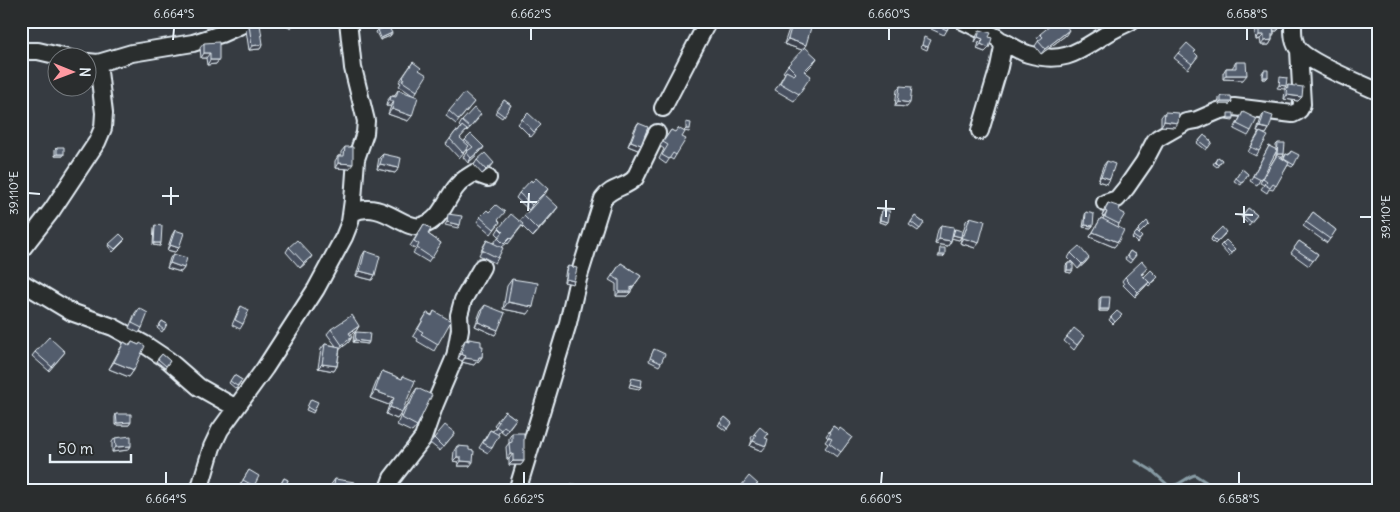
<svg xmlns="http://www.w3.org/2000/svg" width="1400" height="512" viewBox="0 0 1400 512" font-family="Delius,sans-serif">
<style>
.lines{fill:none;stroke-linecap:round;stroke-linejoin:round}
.stream{stroke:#879ba4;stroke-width:3}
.minor-casing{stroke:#e8f1f8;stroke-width:20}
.minor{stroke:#2a2d2e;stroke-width:16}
.wall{fill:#47505e;stroke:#e8f1f8}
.shaded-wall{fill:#3a414c;stroke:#e8f1f8}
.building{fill:#535d6d;stroke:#e8f1f8}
.ticks{fill:none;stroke:#e8f1f8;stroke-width:2}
.neatline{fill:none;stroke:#e8f1f8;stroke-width:2}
.ticks-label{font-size:12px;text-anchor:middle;fill:#e8f1f8}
</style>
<rect width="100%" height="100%" fill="#363b41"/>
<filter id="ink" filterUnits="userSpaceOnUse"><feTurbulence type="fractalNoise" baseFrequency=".02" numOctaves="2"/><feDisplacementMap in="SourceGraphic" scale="10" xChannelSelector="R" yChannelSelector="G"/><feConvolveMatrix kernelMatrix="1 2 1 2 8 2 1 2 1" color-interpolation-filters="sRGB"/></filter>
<g filter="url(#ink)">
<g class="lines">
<path class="stream" d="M1136,461l15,9 18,16c12,0 15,-8 26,-11l11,7 9,9"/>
<g class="minor-casing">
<path id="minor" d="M963,21l33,16 4,3 3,7 -4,20 -19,64
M1256,21h3
M1293,21c0,10 -1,22 7,30 14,14 58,31 79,41
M1000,40c10,4 18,11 28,14 38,11 52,-4 82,-22 6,-4 14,-7 21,-11
M21,51h17l30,7
M88,62l10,1 34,-10 61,-10 28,-9 29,-13
M663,108l45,-87
M1105,203l12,-4 9,-11 18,-26 11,-21 3,-3 28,-16 11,-2 21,-9 16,-4 59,7c5,-2 8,-4 9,-10l-3,-54
M352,213c29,-15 52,18 69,13 21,-5 24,-27 37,-41 5,-6 10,-8 16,-12l14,5
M21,250l31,-40 45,-68 6,-14 1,-15 -6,-50
M21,282l50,30 42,15 31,17 24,16 31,27 37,21
M199,491l13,-44 8,-17 45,-62 51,-79 28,-52 6,-15 3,-22 3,-41 9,-26 1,-12 -13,-53 -5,-47
M387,491l5,-13 31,-40 12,-34 20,-47 5,-28 -1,-14 4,-15 19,-33
M517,491l51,-168 10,-44 25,-80c8,-12 23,-11 32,-21l22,-45"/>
</g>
<use href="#minor" class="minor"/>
</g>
<path class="wall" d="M279,21h17l-5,7z
M363,21h9l-3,4z
M792,21h10v29l-18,-6 7,-21z
M934,21h17l-4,9 -3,5 -13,-6z
M1266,21h13v8l-2,2h-3v3l-2,3v3l-3,5h-8l-1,-6 -4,1 -1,-7 4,-5 5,-1z
M249,25l14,19 -3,5 -11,1 -3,-20z
M378,30l14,3 -2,3 -10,4 -4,-8z
M980,30l5,22 -8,-3 2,-6 -4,-1 2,-7z
M1040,34l26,1 -25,19 -6,-8 4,-6 -2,-2z
M204,43l15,17 -3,4 -9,1 -1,-7h-5l-1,-10z
M1178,53h16l4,3 -10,13 -14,-11z
M817,58l-5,7 -7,7 -6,22 -5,7 -19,-11 10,-17 -2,-1 5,-7z
M413,62l6,8 -2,21 -3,5 -15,-10 2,-3 -2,-1z
M1236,62l7,18 -20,-1v-6l3,-5h6z
M1264,70l4,7 -2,2h-4v-6z
M1288,85l10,16 -14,-2 1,-9z
M900,86l7,21 -12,-1 2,-16z
M398,90l10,31 -20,-7 3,-8h-5l1,-5 4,-5h3z
M1221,96l11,6 -2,2h-11v-6z
M504,100l7,5 -9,13 -7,-5z
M474,102l-18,22 -10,-8 3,-5z
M1165,112l10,15 -14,-1v-9z
M1243,112l8,19 -3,5 -14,-7z
M1264,113l5,16 -3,5 -4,-1 -3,18 -3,5 -8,-4 11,-20h-2l4,-14z
M478,119l-12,13h-1l-5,6 4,4 1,-2 19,7 -3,4 -13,12 -5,-6 5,-7 -1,-1 -8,9 -13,-14 10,-13 2,1 3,-4 -2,-2 3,-5z
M522,119l15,11 -6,7 -13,-13z
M638,123l3,22 -3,5 -10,-4 7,-18z
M671,130l11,7 -6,18 -3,5 -3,-2 -4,6 -7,-5 5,-10 -4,-3z
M1204,135l8,7 -6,8 -9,-7z
M1278,143l6,11 -1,3h-4l4,2 3,-5 2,1 3,-4 3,14 -2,2 -4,-2 -15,25 -4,-1 -2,4 -6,-4 3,-4 -4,-2 16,-27v-4l-19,33 -7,-4 19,-35 7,4v-5z
M57,147l7,7 -1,2h-8v-7z
M345,147l4,22 -14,-1v-7l3,-5h3v-4z
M383,154l16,14 -4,5 -18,-4 2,-11z
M1218,157l4,3 -5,7 -4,-3z
M477,160l13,8 -8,6 -8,-9z
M1107,161v23l-9,-3 5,-15z
M1242,169l6,5 -7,11 -7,-4z
M519,193l25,1 9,20 -20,23 -11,-11 -14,18 -1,-1 -5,4 -4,11 -3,5 -16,-8 5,-10 3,-5 7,3 5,-7 -3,-3 3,-5 21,-7 4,-5 18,-19 -13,13 -13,-12z
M1108,203l11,8v13l-1,3v15l-4,5 -24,-10 11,-19 2,1 1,-2 -2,-1 3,-8z
M1248,208l9,7 -8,10 -8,-8z
M882,210l6,12 -2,2 -7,-2 2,-10z
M1086,212l7,14 -2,2 -8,-1 2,-12z
M1313,212l23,18 -9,13 -24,-17z
M915,216l9,7 -6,8 -9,-6z
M480,217l19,3 1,2 -9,12 -14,-12z
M970,217l5,31 -15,-5 6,-22z
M424,224l4,10 13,9 -13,19 -15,-9 3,-4 -6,-3z
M1149,224l-10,10 3,3 -5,6 -5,-5 6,-8z
M155,225l5,21 -7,-1 1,-17z
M941,225l12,6 2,-2 6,8 -2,3 -7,-2 -1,3 -3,5 -13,-2 3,-14z
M175,230v22l-8,-2 5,-15z
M1225,234l-10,10 -4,-4 1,-3z
M124,241l-11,11 -5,-6 1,-2z
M1299,241l19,13 -9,12 -18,-13z
M1222,244l11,7 -4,5 -9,-10z
M289,247l23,9 -4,5 -8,7 -14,-16z
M365,251l10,24 -3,5 -16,-4 6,-20z
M1130,251l6,4 -6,8 -5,-4z
M1071,253l15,9 -8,7 -5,-6 -2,10 -5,-1v-7l2,-2h5l-5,-5z
M173,254l11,14 -3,4 -14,-4 3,-10z
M621,263l20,13 -14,20h-11v-12l-7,-4z
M568,266l5,18 -9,-2 2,-13z
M1145,273l-3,2 2,2 12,3 -7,6 -2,-2 -12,13 -12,-12 1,-1 -2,-3 3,-4z
M512,279l16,35 -25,-5 4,-23z
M1101,297l7,14h-9v-12z
M485,305l10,30 -20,-9 6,-16z
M241,306l2,18 -3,5 -8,-4 6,-14z
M139,308l3,20 -3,5 -10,-5 6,-15z
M434,311l4,33 -4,7 -17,-10 1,-2 -5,-3 14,-23 5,2z
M1111,317h9l-7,7 -4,-4z
M162,321l5,3 -5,8 -5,-4z
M359,326l-3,5 -6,4 -1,7 -9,7 -3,17 -3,5 -16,-3 3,-19 4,-5 11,2 -9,-12 4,-5z
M356,332l12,12 -15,-2 1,-8z
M1084,336l-10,14 -10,-9 3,-4z
M469,339l12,7 1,11 -4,5 -1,-1 -3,4 -12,-3v-1l-4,-2 4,-14 3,-5 3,1z
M124,342l6,3 2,-3 7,3 -5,25 -5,7 -20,-8 11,-20z
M654,349l7,14 -2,3 -10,-5z
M35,352h30l-16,19 -17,-15z
M162,354l8,7 -5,7 -9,-7z
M382,371l20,8 1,-3 -1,36 -5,7 -11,-5 3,-9 -19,-7 8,-20z
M234,375l8,5 -6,9 -7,-6z
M417,388v38l-5,6 -15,-7 6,-15 5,-6 4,-9z
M311,399l3,12 -1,2 -7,-3z
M505,411l11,8 -11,15 -5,-4 -2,4 -6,14 -4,5 -9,-5 11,-18 3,1 3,-4 -2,-2z
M116,414l15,8 -2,3h-14v-8z
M725,417l7,6 -6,8 -8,-6z
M833,426l6,4 13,7 -15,20 -12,-9 3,-4 -3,-2 3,-4 -2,-2z
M455,433l-15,18 -10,-8 4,-5z
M512,433l12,28 -3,4h-12v-6h-2l-1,-12 3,-4v-5z
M754,434l11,4 -3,13 -12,-5 2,-6 -1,-2z
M115,438l16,8 -3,4 -16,2v-10z
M457,446l12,4 1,16h-12v-4l-5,-1 1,-10z
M249,470l5,16 -3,4 -11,-5z
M284,478l4,2 -5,11h-4l-2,-1z
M335,479l19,12h-25l1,-5z
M373,484l11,7h-15l1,-3z
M571,484l11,7h-14v-2z
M741,486h15l6,5h-24z"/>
<path class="shaded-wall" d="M1266,27l13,2 -2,2 -13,-1z
M1069,30l-3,5 -25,19 4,-5z
M392,33l-2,3 -10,4 1,-2z
M1259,35h5l-4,4 -4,1z
M978,37l5,2 -4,4 -4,-1z
M788,39l18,6 -4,5 -18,-6z
M1272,40l-3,5h-8l3,-4z
M263,44l-3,5 -11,1 3,-4z
M981,44l8,4 -4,4 -8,-3z
M922,45l6,2 -1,3 -7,-3z
M204,53h6l-4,5h-5z
M817,58l-5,7 -13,13 5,-7z
M210,60h9l-3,4 -9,1z
M1226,75h21l-4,5 -20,-1z
M1263,77h5l-2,2h-4z
M1279,85l7,1 -2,3 -7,-1z
M1287,95l15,2 -4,4 -14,-2z
M390,101h4l-3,5h-5z
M898,101l12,2 -3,4 -12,-1z
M1221,102h11l-2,2h-11z
M392,109l20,7 -4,5 -20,-7z
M1228,118h6l-1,3 -7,-1z
M1164,121l14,2 -3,4 -14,-1z
M1260,127l9,2 -3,5 -9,-2z
M686,129h4l-1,3 -5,-1z
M631,141l10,4 -3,5 -10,-4z
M484,147l-3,4 -13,12 3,-5z
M57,154h7l-1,2h-8z
M1277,154h7l-1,3h-7z
M338,163l15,1 -4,5 -14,-1z
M494,163l-4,5 -8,6 4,-4z
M380,164l19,4 -4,5 -18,-4z
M1101,176l9,3 -3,5 -9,-3z
M548,189l-3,5 -16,16 3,-5z
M558,207l-5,7 -20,23 5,-7z
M1105,211l2,1 -3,5 -2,-1z
M880,220l8,2 -2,2 -7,-2z
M447,222l13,3 -2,3 -13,-3z
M1085,225l8,1 -2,2 -8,-1z
M1093,232l25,10 -4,5 -24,-10z
M953,235l8,2 -2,3 -8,-2z
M963,238l16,5 -4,5 -15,-5z
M939,239l12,2 -3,5 -13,-2z
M154,243h7l-1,3 -7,-1z
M170,245l9,3 -4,4 -8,-2z
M939,255h6l-2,2h-5z
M312,256l-4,5 -8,7 4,-5z
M1089,258l-3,4 -8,7 4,-5z
M170,263l14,5 -3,4 -14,-4z
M1067,270h6l-2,3 -5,-1z
M360,271l15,4 -3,5 -16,-4z
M566,279l8,2 -1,3 -9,-2z
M1149,282l-4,5 -10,10 3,-5z
M619,292h12l-4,4h-11z
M508,302l25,5 -5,7 -25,-5z
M1100,309h9l-1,2h-9z
M478,322l20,8 -3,5 -20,-9z
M359,326l-3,5 -10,6 3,-4z
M352,337l-3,5 -10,8 3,-5z
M355,340l14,2 -1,2 -15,-2z
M461,354l5,2 -4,5 -4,-2z
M479,357h3l-4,5 -1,-1 -3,4 -12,-3 3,-4z
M114,362l20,8 -5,7 -20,-8z
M322,364l15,2 -3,5 -16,-3z
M630,384l11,3 -2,2 -10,-2z
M375,391l19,7 -5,7 -19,-7z
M390,407l12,5 -5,7 -11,-5z
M131,422l-2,3h-14l2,-2z
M753,441l13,5 -4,5 -12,-5z
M131,446l-3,4 -16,2 4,-5z
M510,454h3l-4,5h-2z
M457,457h4l-3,5 -5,-1z
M461,461l12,1 -3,4h-12z
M513,461h11l-3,4h-12z"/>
<path class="building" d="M793,21h9l10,3 -6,21 -18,-6z
M935,21h16l-4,9 -13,-6z
M1056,21l3,4 4,-3 6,8 -24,19 -7,-8 5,-4 -3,-3z
M1266,21h13v8l-5,-1 -1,-1h-7z
M260,24l3,20 -11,2 -3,-21z
M388,26l4,7 -11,5 -3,-8z
M1273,27l1,7h-2v6l-8,1v-6h-5v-7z
M980,30l11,3 -2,4 3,1 -3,10 -8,-4 2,-5 -5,-2z
M924,37l7,3 -3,7 -6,-2z
M219,42v18h-9v-7h-6v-10z
M1187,43l9,8 -2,1 4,4 -6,8 -14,-11z
M805,47l12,11 -13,13 7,5 -12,18 -19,-11 6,-12 8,4 2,-2 -8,-8z
M413,62l8,6 -2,2 8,5 -10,16 -15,-10 2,-3 -1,-1z
M1236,62h10l1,13h-21v-7h10z
M1264,70h4v7h-5z
M1280,77l7,1 -1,8 -7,-1z
M1288,85l15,2 -1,10 -15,-2z
M900,86l12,1 -2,16 -12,-2z
M398,90l20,7 -6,19 -20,-7 2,-8h-4l1,-5 5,1z
M464,93l10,9 -15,18 -10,-9z
M1221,96h10l1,6h-11z
M504,100l7,5 -7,11 -8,-6z
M474,108l7,6 -11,14 -8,-7z
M1165,112l14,1 -1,10 -14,-2z
M1243,112l14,7 -6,12 -14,-7z
M528,113l13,12 -7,7 -12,-13z
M1228,113h6v5h-6z
M1264,113l9,3 -4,13 -9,-2z
M686,122l5,1 -1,6h-4z
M638,123l10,4 -7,18 -10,-4z
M462,126l5,4 -7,8 9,8 -6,7 -13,-14 6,-8 2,1z
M678,128l7,4 -3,5 4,2 -10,16 -3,-2 -4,6 -7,-4 6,-10 -5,-3 8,-12 4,2z
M1260,132l8,4 -9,15 -8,-4z
M471,134l13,13 -13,11 -5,-6 7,-5 -8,-7z
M1204,135l8,7 -4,6 -9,-7z
M1278,143h7l-1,11h-7z
M1269,146l8,4 -16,30 -8,-4z
M57,147h7v7h-7z
M345,147h8v17l-15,-1v-7h6z
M1291,151l8,4 -5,10 -10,-6 2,-5 3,1z
M485,153l9,10 -8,7 -9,-10z
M383,154l18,4 -2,10 -19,-4z
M1277,155l12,8 -13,23 -3,-2 -3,4 -6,-4 3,-3 -4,-3z
M1218,157l4,3 -4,5 -3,-3z
M1107,161l8,3 -5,15 -9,-3z
M1242,169l6,5 -6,9 -6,-5z
M536,178l12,11 -16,16 -13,-12 12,-13 1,2z
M544,194l14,13 -20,23 -14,-14z
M1108,203l12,4 -1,4 6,3 -6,10 -14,-7 2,-5 -2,-1z
M496,205l9,7 -7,8 2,2 -6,7 -14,-12 7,-7 2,2z
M1248,208l9,7 -6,7 -8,-7z
M882,210l8,1 -2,11 -8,-2z
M1086,212l8,2 -1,12 -8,-1z
M1313,212l23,18 -6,9 -24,-17z
M448,214l14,2 -2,9 -13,-3z
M511,214l12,10 -12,15 -1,-1 -6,6 -6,-6 5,-6 -4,-4z
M915,216l9,7 -4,6 -9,-7z
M970,217l15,4 -6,22 -16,-5z
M1101,218l23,12 -6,12 -25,-10z
M1147,221l2,3 -9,9 -2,-3z
M424,224l7,5 -3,5 13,9 -9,15 -15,-10 2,-4 -5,-3z
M155,225l7,1 -1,17h-7z
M941,225l13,2 -3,14 -12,-2z
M1222,227l4,5 -9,10 -5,-5z
M955,229l7,2 -1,6 -8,-2z
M175,230l9,3 -5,15 -9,-3z
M1137,232l5,5 -3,3 -6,-4z
M120,234l5,5 -10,10 -6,-5z
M297,240l15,16 -8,7 -15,-16z
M487,240l16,8 -5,10 -16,-8z
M1226,240l9,9 -4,4 -9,-9z
M1299,241l19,13 -5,7 -19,-13z
M1079,246l10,12 -7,6 -11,-11z
M940,248h5v7h-6z
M365,251l15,5 -5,19 -15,-4z
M1130,251l6,4 -4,5 -5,-4z
M173,254l14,4 -3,10 -14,-5z
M1142,261l6,7 -7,6 8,8 -11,10 -12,-12 1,-1 -2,-2z
M621,263l20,13 -9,12 -1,-1v5h-12v-12l-7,-4z
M1068,263h5v7h-6z
M568,266l9,2 -3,13 -8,-2z
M1151,270l7,7 -7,7 -7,-7z
M512,279l26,4 -5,24 -25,-5z
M1101,297h9l-1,12h-9z
M485,305l20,8 -7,17 -20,-8z
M241,306l8,4 -6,14 -8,-4z
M139,308l9,5 -6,15 -10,-5z
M434,311l17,10 -13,23 -17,-10 2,-2 -5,-3 9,-16 5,3z
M1117,311l5,4 -7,7 -4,-5z
M352,315l7,11 -10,7 3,4 -10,8 -11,-16z
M162,321l5,3 -3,6 -5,-4z
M1074,328l10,8 -7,9 -10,-8z
M356,332l14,1 -1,9 -14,-2z
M49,337l16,15 -13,15 -17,-15z
M469,339l12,2v5h2l-1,11h-3l-1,3 -13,-2 1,-2 -5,-2 4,-14 4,1z
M124,342l6,4 2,-4 7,3 1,-2 5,3 -11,24 -20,-8z
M325,344l15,3 -3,19 -15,-2z
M654,349l11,5 -4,9 -11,-5z
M162,354l8,7 -4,5 -8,-7z
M382,371l20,8 1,-3 12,5 -13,31 -12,-5 4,-9 -19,-7z
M234,375l8,5 -5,6 -7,-5z
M632,378l10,2 -1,7 -11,-3z
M417,388l15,7 -15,31 -15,-8 6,-14h2z
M311,399l7,3 -4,9 -7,-4z
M505,411l11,8 -8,10 -4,-3 -3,4 -5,-4 3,-4 -2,-1z
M116,414h15v8l-14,1z
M725,417l7,6 -4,6 -8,-6z
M445,425l10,8 -12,14 -9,-9z
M833,426l6,4 1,-2 12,9 -11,15 -12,-9 3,-4 -4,-2 3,-4 -2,-1z
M760,427l8,7 -3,4 3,1 -2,7 -13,-5 3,-6 -2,-1z
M490,430l9,5 -7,13 -9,-5z
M512,433h12v28h-11v-7h-3l-1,-11 3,-1z
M131,436v10l-15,1 -1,-9z
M457,446l12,1v3l5,1 -1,11 -12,-1v-4h-4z
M249,470l10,6 -5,10 -11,-6z
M749,476l9,8 -2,1 7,5 -1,1h-18l1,-2 -4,-3z
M284,478l4,2 -4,10 -5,-2z
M335,479l20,3 -1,9h-21z
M373,484h12l-1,7h-12z
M571,484l12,1 -1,6h-11z"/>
</g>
<path class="ticks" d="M173,40l1,-12M531,40v-12M889,40v-12M1247,40v-12M28,193l12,1M162,196h17M520,202h17M171,205v-18M877,208l18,1M528,211l1,-18M1235,214l18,1M886,217v-17M1360,217h12M1244,223v-17M166,484v-12M524,484v-12M881,484l1,-12M1239,484v-12"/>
<rect width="1400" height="512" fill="none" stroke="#2a2d2e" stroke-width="55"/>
<g transform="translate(72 72) rotate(91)"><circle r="24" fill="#2a2d2e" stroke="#767b7f"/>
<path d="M0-4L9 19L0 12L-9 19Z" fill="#ff9aa2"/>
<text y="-8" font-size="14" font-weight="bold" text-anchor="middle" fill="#e8f1f8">N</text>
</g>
<path d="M50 454v8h81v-8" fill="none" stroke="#e8f1f8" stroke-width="2.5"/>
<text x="58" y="454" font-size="15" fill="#e8f1f8" stroke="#2a2d2e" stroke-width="4" paint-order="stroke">50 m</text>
<rect x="28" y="28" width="1344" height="456" class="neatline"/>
<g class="ticks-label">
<text x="174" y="18">6.664°S</text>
<text x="531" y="18">6.662°S</text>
<text x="889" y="18">6.660°S</text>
<text x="1247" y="18">6.658°S</text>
<text transform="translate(14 193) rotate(-90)" y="4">39.110°E</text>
<text transform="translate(1386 217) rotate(-90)" y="4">39.110°E</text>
<text x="166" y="503">6.664°S</text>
<text x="524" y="503">6.662°S</text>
<text x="881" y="503">6.660°S</text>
<text x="1239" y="503">6.658°S</text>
</g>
</svg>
